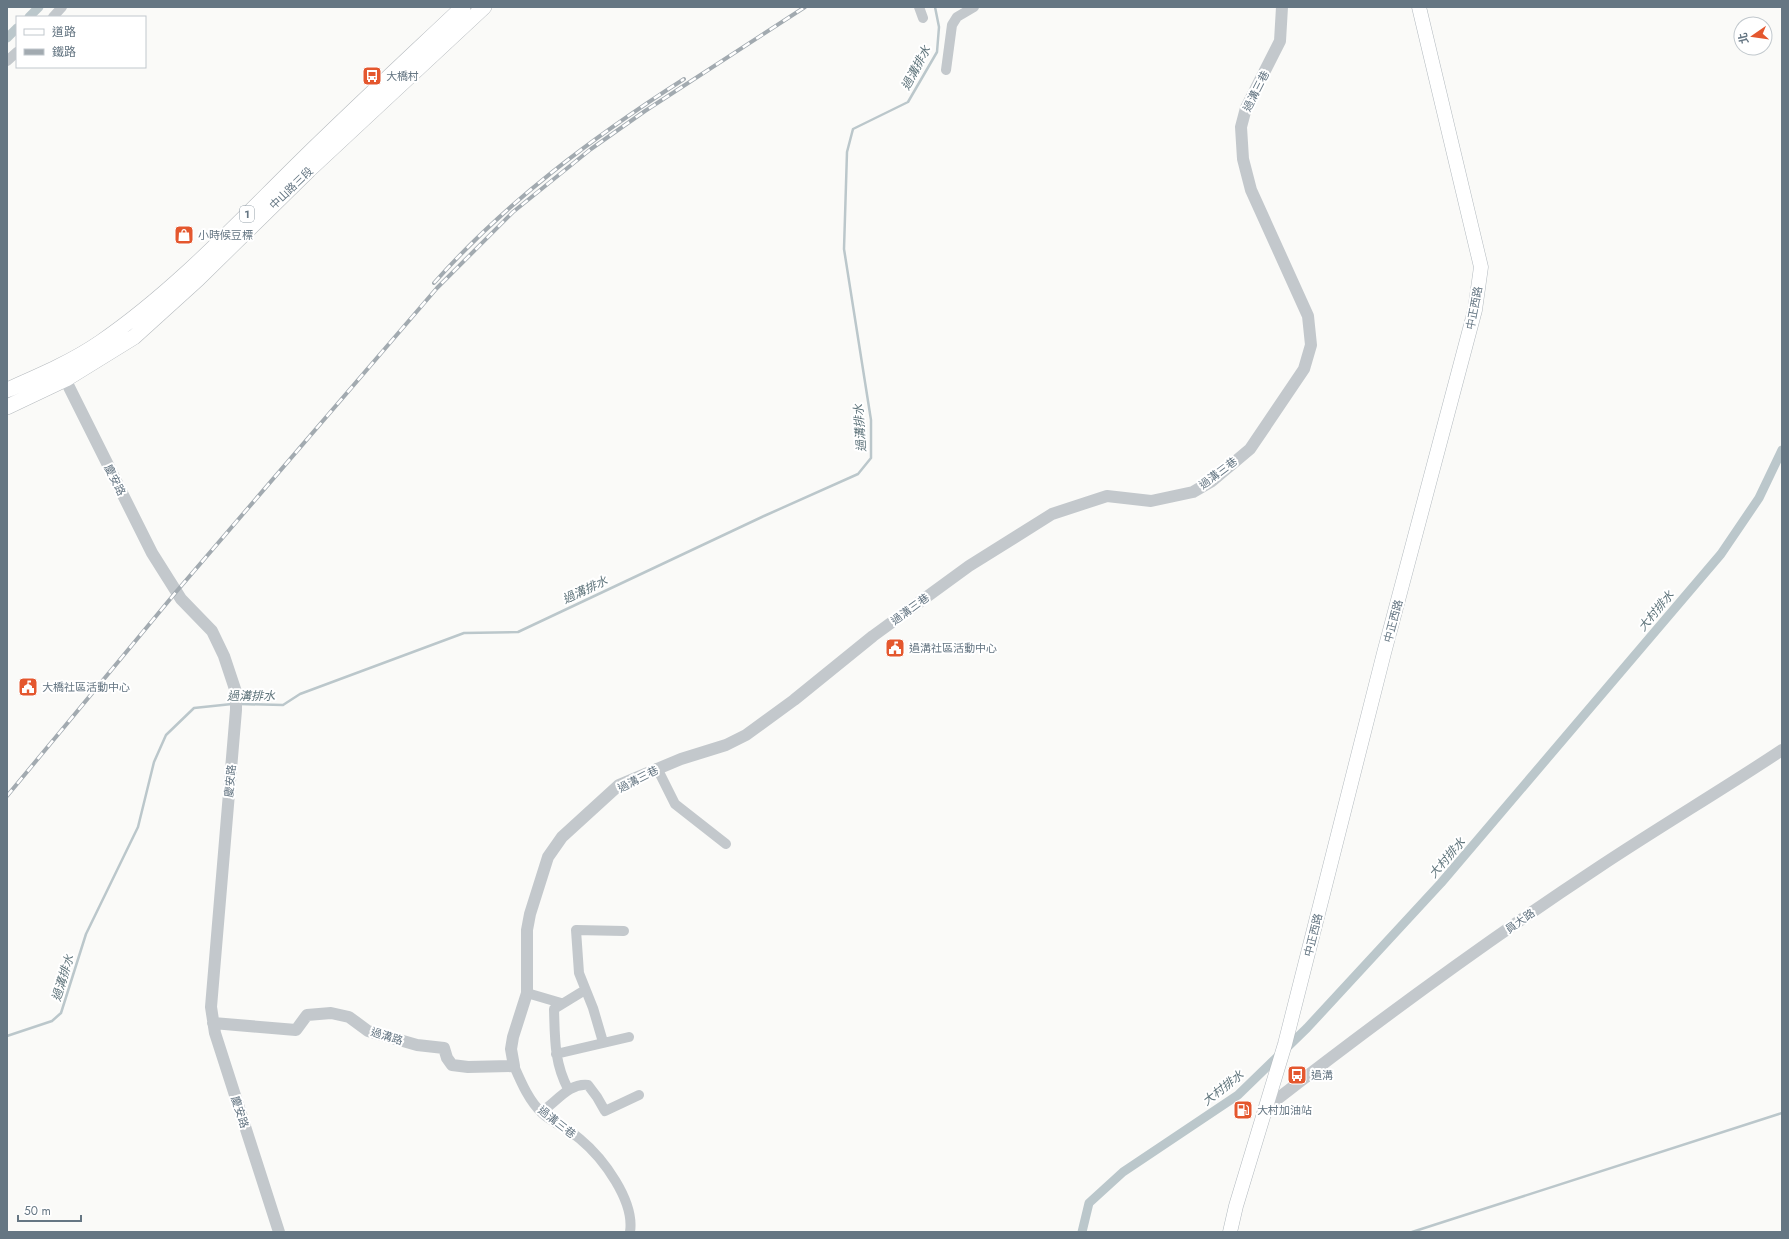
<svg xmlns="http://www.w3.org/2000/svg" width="1789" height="1239" viewBox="0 0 1789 1239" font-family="Jost,'Noto Sans TC',sans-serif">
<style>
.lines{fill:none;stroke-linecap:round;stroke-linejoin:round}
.stream{stroke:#bbc7cb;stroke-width:2.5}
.canal{stroke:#bbc7cb;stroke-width:9}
.secondary-casing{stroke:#b3babf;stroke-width:15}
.primary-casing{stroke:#b5babe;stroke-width:16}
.minor{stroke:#c3c8cc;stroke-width:10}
.tertiary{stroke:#c3c8cc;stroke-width:12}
.secondary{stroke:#fff;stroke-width:14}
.primary{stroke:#fff;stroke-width:15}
.rail-casing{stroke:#a2aab0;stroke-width:4}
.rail{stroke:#fff;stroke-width:2.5;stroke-dasharray:8;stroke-linecap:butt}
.labels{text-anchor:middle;stroke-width:4;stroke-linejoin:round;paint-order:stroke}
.shield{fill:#fff;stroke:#939fa8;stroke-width:1}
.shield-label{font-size:10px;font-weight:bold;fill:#657683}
.poi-label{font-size:11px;fill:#657683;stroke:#fff;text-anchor:start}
.street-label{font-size:11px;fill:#657683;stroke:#fff}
.water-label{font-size:12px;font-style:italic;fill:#60757c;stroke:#fff}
</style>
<rect width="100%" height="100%" fill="#fafaf8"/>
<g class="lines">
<path class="stream" d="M239,704l44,1 17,-11 164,-61 54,-1 246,-116 94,-42 13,-16v-38l-27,-171 3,-97 6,-23 55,-27 29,-50 2,-25 -4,-20
M7,1036l45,-15 9,-8 25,-79 52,-107 16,-65 12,-27 28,-27 38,-4
M1412,1232l370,-119"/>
<path class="canal" d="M29,17l10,-10
M7,38l10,-10
M1082,1232l7,-29 34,-31 115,-77 69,-67 134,-145 280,-329 38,-56 23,-48"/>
<g class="secondary-casing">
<path id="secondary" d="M1230,1232l6,-26 49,-162 99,-391 91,-343 6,-43 -62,-260"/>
</g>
<g class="primary-casing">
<path id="primary" d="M7,390c32,-14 65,-28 94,-48 74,-51 136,-118 200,-181 53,-52 108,-103 162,-154
M7,407l59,-28 68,-42 64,-58 111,-109 175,-163"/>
</g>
<path class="minor" d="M919,7l4,11
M53,17l9,-10
M7,61l10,-9
M946,70l6,-45 5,-8 17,-10
M657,768l18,36 51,40
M527,993l34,10
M603,1042l-10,-34 -14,-35 -3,-43 48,1
M556,1054l73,-17
M514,1066c7,16 15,35 28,47 11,10 26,16 38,26 23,19 55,62 50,93
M568,1089c-14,-27 -13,-50 -14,-80l31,-19
M541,1112c16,-10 27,-29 47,-27l9,12 8,14 34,-16"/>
<path class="tertiary" d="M61,371l91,182 29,46 31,32 12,25 12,36v18l-25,297 4,26 64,199
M213,1023l83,7 11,-15 24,-2 18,4 19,14 49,14 27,3 3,10 5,7 16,2 46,-1 -3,-17 2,-12 14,-44v-63l3,-16 18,-57 14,-20 57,-52 62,-26 45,-14 20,-10 48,-35 79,-64 96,-70 83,-52 55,-18 44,5 42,-9 19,-11 38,-32 54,-80 7,-24 -3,-29 -57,-126 -8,-31 -2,-32 5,-19 34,-67 2,-34
M1267,1107c108,-84 218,-165 332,-240 60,-40 123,-77 183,-117"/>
<use href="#secondary" class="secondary"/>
<use href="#primary" class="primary"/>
<g class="rail-casing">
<path id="rail" d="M434,283c73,-82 158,-145 250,-204
M7,796l169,-204 261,-304 76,-76 78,-63 54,-38 160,-104"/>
</g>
<use href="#rail" class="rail"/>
</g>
<defs>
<g id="bus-square" transform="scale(1)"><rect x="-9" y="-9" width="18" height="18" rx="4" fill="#e4572e" stroke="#fff"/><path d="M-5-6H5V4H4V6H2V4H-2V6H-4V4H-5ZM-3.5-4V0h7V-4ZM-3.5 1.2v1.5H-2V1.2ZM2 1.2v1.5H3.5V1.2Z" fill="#fff"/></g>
<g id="shop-square" transform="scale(1)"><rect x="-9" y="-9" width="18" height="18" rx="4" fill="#e4572e" stroke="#fff"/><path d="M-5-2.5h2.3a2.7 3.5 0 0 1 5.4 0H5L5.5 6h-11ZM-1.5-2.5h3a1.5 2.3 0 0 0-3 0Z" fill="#fff"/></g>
<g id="civic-square" transform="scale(1)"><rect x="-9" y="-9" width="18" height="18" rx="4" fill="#e4572e" stroke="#fff"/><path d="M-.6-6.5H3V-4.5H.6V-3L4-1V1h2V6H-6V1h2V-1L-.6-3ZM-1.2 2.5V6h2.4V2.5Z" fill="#fff"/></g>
<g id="fuel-square" transform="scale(1)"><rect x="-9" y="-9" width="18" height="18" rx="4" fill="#e4572e" stroke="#fff"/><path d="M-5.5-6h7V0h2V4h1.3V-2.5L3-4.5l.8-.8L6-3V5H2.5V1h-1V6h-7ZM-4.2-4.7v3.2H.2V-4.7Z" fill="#fff"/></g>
</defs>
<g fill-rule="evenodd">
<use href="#bus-square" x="372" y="76"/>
<use href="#shop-square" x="184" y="235"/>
<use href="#civic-square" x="895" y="648"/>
<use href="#civic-square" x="28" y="687"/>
<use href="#bus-square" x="1297" y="1075"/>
<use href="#fuel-square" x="1243" y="1110"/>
</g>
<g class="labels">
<rect class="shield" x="240" y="206" width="14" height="16" rx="3"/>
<g class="shield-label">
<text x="247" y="218">1</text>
</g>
<g class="poi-label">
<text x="386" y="80">大橋村</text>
<text x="198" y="239">小時候豆標</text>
<text x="909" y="652">過溝社區活動中心</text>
<text x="42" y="691">大橋社區活動中心</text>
<text x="1311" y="1079">過溝</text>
<text x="1257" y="1114">大村加油站</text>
</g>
<g class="street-label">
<text transform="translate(1256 91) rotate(-63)" y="4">過溝三巷</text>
<text transform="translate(291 188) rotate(-44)" y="4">中山路三段</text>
<text transform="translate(1474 308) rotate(-79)" y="4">中正西路</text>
<text transform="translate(1218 473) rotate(-37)" y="4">過溝三巷</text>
<text transform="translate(115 480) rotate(63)" y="4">慶安路</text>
<text transform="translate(910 609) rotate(-36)" y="4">過溝三巷</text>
<text transform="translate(1393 621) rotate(-75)" y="4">中正西路</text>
<text transform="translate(638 779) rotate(-27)" y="4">過溝三巷</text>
<text transform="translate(230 781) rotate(-85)" y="4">慶安路</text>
<text transform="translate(1520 921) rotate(-35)" y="4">員大路</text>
<text transform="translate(1313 935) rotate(-76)" y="4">中正西路</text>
<text transform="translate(387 1036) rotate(17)" y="4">過溝路</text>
<text transform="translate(240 1112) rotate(72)" y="4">慶安路</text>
<text transform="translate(557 1122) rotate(38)" y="4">過溝三巷</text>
</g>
<g class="water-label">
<text transform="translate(916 68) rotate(-62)" y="4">過溝排水</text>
<text transform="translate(860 428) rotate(-94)" y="4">過溝排水</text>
<text transform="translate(585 590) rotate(-25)" y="4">過溝排水</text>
<text transform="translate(1656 611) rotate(-50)" y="4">大村排水</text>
<text x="251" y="700">過溝排水</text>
<text transform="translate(1447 858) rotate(-49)" y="4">大村排水</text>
<text transform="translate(63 978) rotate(-73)" y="4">過溝排水</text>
<text transform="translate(1223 1088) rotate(-38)" y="4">大村排水</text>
</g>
</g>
<rect width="1789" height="1239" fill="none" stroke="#657683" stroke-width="16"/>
<rect x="16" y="16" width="130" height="52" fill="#ffffff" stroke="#c1c8cd"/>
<rect x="24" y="29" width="20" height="6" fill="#ffffff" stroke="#c1c8cd"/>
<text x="52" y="36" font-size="12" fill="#657683">道路</text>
<rect x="24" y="49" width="20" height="6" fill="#a2aab0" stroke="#c1c8cd"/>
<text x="52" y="56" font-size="12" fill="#657683">鐵路</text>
<g transform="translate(1753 36) rotate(257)"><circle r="19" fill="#ffffff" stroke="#c1c8cd"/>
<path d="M0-3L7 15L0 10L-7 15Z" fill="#e4572e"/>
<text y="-6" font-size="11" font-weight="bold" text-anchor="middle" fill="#657683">北</text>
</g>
<path d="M18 1215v6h63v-6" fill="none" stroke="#657683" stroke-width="2"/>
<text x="24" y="1215" font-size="12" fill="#657683" stroke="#ffffff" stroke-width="3" paint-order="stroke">50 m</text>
</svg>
